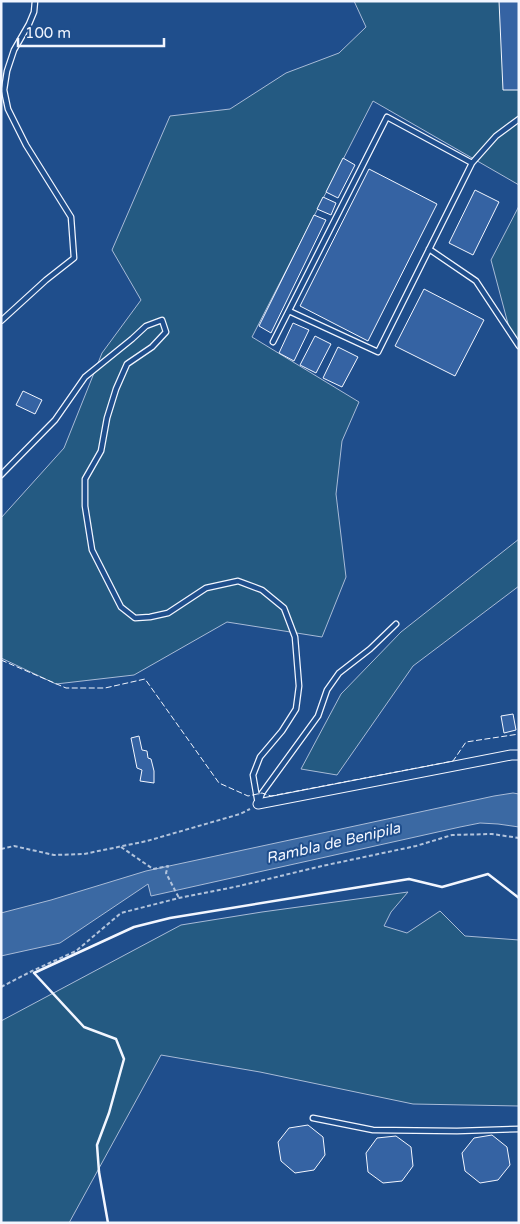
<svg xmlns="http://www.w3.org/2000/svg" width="520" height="1224" viewBox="0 0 520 1224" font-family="'Varela Round',sans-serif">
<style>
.green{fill:#245a82;stroke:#a8bbd7}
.water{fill:#3b69a3;stroke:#a8bbd7}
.building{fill:#3563a3;stroke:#f2f6ff}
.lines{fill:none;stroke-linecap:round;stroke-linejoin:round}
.lane-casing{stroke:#f2f6ff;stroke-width:7}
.street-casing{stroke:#f2f6ff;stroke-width:11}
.path{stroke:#b3c4dc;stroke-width:2;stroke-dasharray:4 2.5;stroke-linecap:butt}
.lane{stroke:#1f4e8c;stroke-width:4.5}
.street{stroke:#1f4e8c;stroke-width:9}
.fence{stroke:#f2f6ff;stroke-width:1;stroke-dasharray:6 2.5;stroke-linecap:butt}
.wall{stroke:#f2f6ff;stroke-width:2.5}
.labels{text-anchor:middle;stroke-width:4;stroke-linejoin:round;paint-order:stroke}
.water-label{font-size:15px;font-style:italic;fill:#f2f6ff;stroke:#1f4e8c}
</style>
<rect width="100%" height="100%" fill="#1f4e8c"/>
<path class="green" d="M354,1h165v184l-146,-84 -121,236 107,65 -17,39 -6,53 10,83 -24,60 -95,-15 -93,53 -78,9 -55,-26v-140l63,-70 38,-95 39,-53 -29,-50 58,-134 60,-7 56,-36 53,-20 27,-26z
M519,206v141l-8,-12 -20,-75z
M519,539v47l-106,80 -76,109 -36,-6 40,-75 60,-62z
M408,892l-17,20 -7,14 23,7 33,-22 25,25 54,4v166l-106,-2 -153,-32 -99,-17 -92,168h-68v-202l180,-96 81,-13z"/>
<path class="water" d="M513,793l6,1v33l-21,-3 -18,-1 -20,4 -309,69 -3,-12 -88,59 -59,13v-43l50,-13 95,-29 348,-75z"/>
<path class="building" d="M499,1h20v89h-16z
M343,158l12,7 -17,33 -12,-6z
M369,169l68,35 -69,137 -68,-35z
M475,190l24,12 -26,53 -24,-12z
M323,197l13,6 -5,12 -14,-6z
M314,215l12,5 -55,113 -12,-7z
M424,289l60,31 -29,56 -60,-30z
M293,323l16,7 -15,31 -15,-8z
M315,336l16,8 -15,29 -16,-8z
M338,347l20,10 -16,30 -19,-9z
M23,391l19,9 -7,14 -19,-9z
M513,714l3,16 -12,3 -3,-17z
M139,736l3,14 5,1 1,7 3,1 3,12v12l-14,-2 2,-11 -5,-2 -6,-30z
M308,1125l15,12 2,18 -11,15 -19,3 -14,-12 -3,-19 11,-14z
M492,1135l15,12 3,18 -12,15 -18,3 -15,-12 -3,-18 12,-15z
M396,1136l15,11 2,19 -11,15 -19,2 -15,-11 -2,-19 11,-15z"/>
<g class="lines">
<g class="lane-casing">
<path id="lane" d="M429,249l47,32 43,65
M289,311l89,41 94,-189 24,-27 23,-17
M1,321l45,-41 28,-22 -3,-41 -45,-72 -18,-36 -4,-19 3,-19 7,-21 15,-26 5,-12 1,-11
M273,342l114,-225 85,46
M1,475l54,-55 30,-43 47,-38 14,-13 16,-6 4,12 -14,15 -25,17 -11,25 -9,29 -6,33 -16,28v27l7,44 29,57 14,11 15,-1 18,-4 38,-25 32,-7 24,9 22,18 11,29 4,49 -3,23 -14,22 -22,26 -7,18 5,29
M259,802l3,-9 56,-77 9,-26 12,-17 31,-24 26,-25
M313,1118l60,12 84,1 62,-2"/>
</g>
<g class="street-casing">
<path id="street" d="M258,804l253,-49h8"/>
</g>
<path class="path" d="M121,847l32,22 15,-3 -2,7 13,25
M1,849l13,-3 40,9 30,-1 63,-13 93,-27 10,-5
M1,987l31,-16 44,-20 45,-38 58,-15 60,-12 83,-20 94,-20 36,-11 40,-1 27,4"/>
<use href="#lane" class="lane"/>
<use href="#street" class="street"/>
<path class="fence" d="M1,660l65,28h39l40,-9 74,104 29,13 14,-3 9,3 182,-35 13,-19 53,-8"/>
<path class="wall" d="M108,1223l-9,-51 -2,-27 12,-32 15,-54 -8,-20 -32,-12 -50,-54 100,-46 36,-9 239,-39 33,8 46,-13 31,24"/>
</g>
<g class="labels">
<g class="water-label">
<text transform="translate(333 843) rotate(-13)" y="5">Rambla de Benipila</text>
</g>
</g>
<rect width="520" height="1224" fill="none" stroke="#f2f6ff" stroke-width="5"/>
<path d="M18 38v8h146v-8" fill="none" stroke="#f2f6ff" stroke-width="2.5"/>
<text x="25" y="38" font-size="15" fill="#f2f6ff" stroke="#1f4e8c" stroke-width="4" paint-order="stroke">100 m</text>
</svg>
